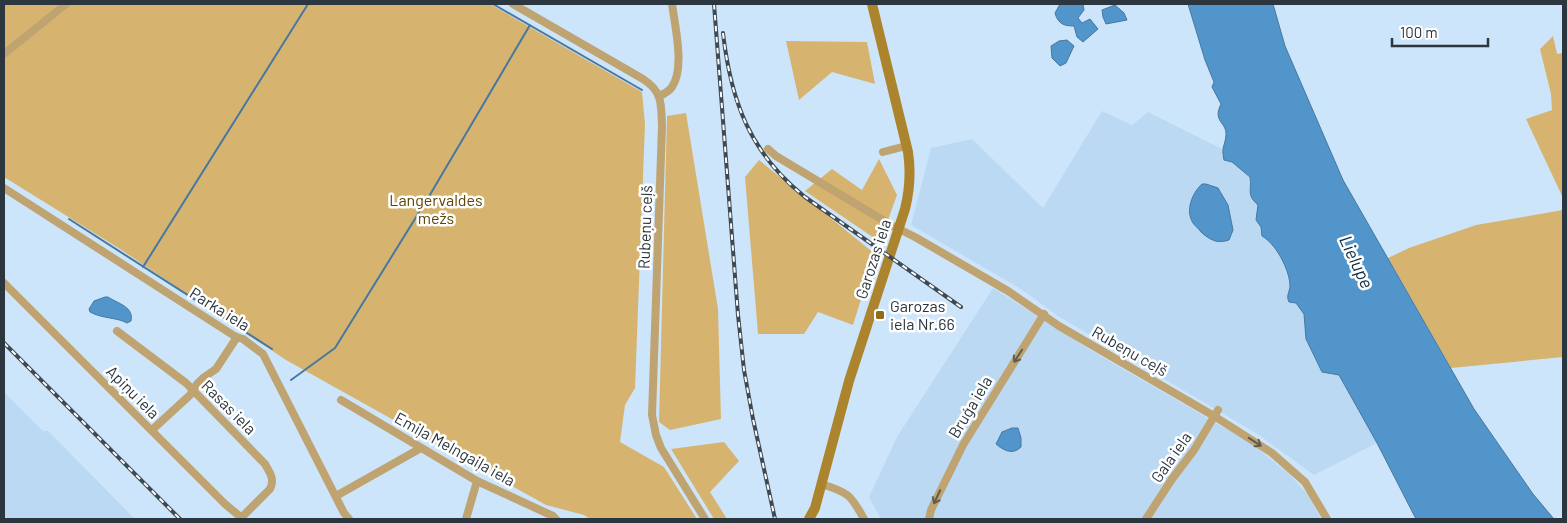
<svg xmlns="http://www.w3.org/2000/svg" width="1567" height="523" viewBox="0 0 1567 523" font-family="Barlow,sans-serif">
<style>
.built{fill:#bbd9f3}
.green{fill:#d7b370}
.water{fill:#5295ca;stroke:#4778a0}
.lines{fill:none;stroke-linecap:round;stroke-linejoin:round}
.stream{stroke:#4778a0;stroke-width:2}
.street{stroke:#bfa471;stroke-width:8}
.secondary{stroke:#ad842e;stroke-width:10}
.rail-casing{stroke:#3e4a53;stroke-width:4}
.rail{stroke:#fff;stroke-width:2;stroke-dasharray:5.5;stroke-linecap:butt}
.oneway{stroke:#5f5c50}
.poi-dot{fill:#936d15;stroke:#fff;stroke-width:2}
.labels{text-anchor:middle;stroke-width:5;stroke-linejoin:round;paint-order:stroke}
.park-label{font-size:16px;fill:#5f4505;stroke:#fff}
.street-label{font-size:16px;fill:#2c363e;stroke:#fff}
.poi-label{font-size:16px;fill:#2c363e;stroke:#fff;text-anchor:start}
.water-label{font-size:18px;font-style:italic;fill:#102d43;stroke:#fff}
</style>
<rect width="100%" height="100%" fill="#cde5fa"/>
<path class="built" d="M1102,111l30,14 16,-13 74,37 3,11 7,2 18,15v16l2,8 6,4 -2,15 5,7 1,9 6,4 16,22 6,25 -3,12 9,4 8,11 2,26 16,32 17,3 38,68 -63,32 -55,-40 -201,-119 -37,-27 -110,-64 20,-77 41,-9 71,69z
M993,288l94,60 165,96 37,30 20,22 12,23h-440l-12,-22 28,-60z
M4,392l39,39h5l87,88h-131z"/>
<path class="green" d="M4,4h486l152,88 3,32 -10,264 -10,17 -5,37 44,25 33,52h-107l-6,-4 -38,-10 -260,-145 -166,-111 -116,-72z
M1553,36l4,18 6,-1v145l-37,-79 26,-9 -1,-16 -11,-45z
M786,41l81,1 8,42 -43,-12 -33,28z
M686,113l32,196 3,110 -51,11 -11,-8 8,-306z
M879,159l18,36 -17,47 -75,-51 27,-22 30,21z
M759,160l116,94 -22,71 -35,-13 -14,22h-46l-13,-157z
M1563,210v147l-112,11 -63,-110 21,-10 67,-23z
M724,442l15,19 -29,31 17,27h-13l-43,-70z"/>
<path class="water" d="M1060,4h23l1,6 -6,8 4,5 8,-4 8,10 -15,13 -6,-5 -3,-11c-10,0 -16,-2 -19,-13z
M1188,4h85l12,42 58,134 131,229 59,85 21,25h-138l-39,-76 -38,-68 -17,-3 -16,-33 -2,-25 -8,-11 -7,-1c-3,-6 0,-9 1,-15 0,-17 -14,-43 -28,-51l-1,-9 -5,-7 2,-15c-12,-10 -6,-15 -8,-28l-18,-15 -8,-2c-3,-14 1,-13 2,-25 1,-13 -14,-13 -5,-31l-9,-17 2,-5 -9,-22z
M1115,5l9,8 3,7 -21,4 -3,-7 -1,-7z
M1067,40l7,6 -8,17 -6,3 -8,-8 -1,-12 8,-5z
M1202,184h4l12,4 10,17 5,25 -4,10c-12,4 -19,0 -28,-8 -2,-3 -6,-6 -8,-9 -8,-12 -1,-30 9,-39z
M105,297h3c11,7 26,10 23,24l-4,2c-11,-6 -24,-4 -37,-11l-1,-3 5,-8z
M1012,428h6l3,10v9c-8,8 -17,4 -25,-3l6,-12z"/>
<g class="lines">
<path class="stream" d="M493,4l149,86
M69,219l203,130
M143,267l165,-263
M291,380l44,-32 96,-155 99,-168"/>
<path class="street" d="M513,4l130,75c20,13 18,25 19,47l-10,289 4,20 5,13 44,71
M4,54l62,-50
M659,96c5,-2 10,-5 13,-9 13,-19 3,-61 0,-83
M768,149l8,7 115,69 24,12 93,54 51,35 155,90 58,37 33,29 22,37
M883,152l23,-6
M4,188l232,149 7,2 20,15 81,159 5,6
M4,283l221,221 18,15
M117,331l69,52 79,81c5,9 10,15 5,25l-29,29
M341,400l136,81 76,35 3,3
M152,430l38,-35 7,-11 6,-6 13,-9 21,-32
M821,484c27,8 30,11 43,35
M336,496l85,-48
M466,519l11,-38
M929,519l2,-9 32,-65 81,-131
M1146,519l26,-40 22,-29 24,-40"/>
<path class="secondary" d="M809,519l6,-11 34,-127 56,-172c5,-20 6,-37 3,-57l-36,-148"/>
<g class="rail-casing">
<path id="rail" d="M714,4l24,311 6,55 9,49 22,100
M723,33c8,69 27,120 82,164l156,110
M4,343l176,176"/>
</g>
<use href="#rail" class="rail"/>
</g>
<defs><path id="oneway-shaft" d="M-6 0H5M1.5-3L5.5 0L1.5 3" fill="none" stroke-width="1.6" stroke-linecap="round" stroke-linejoin="round" transform="scale(1.25)"/></defs>
<g class="oneway">
<use href="#oneway-shaft" transform="translate(1018 356) rotate(123)"/>
<use href="#oneway-shaft" transform="translate(1255 442) rotate(33)"/>
<use href="#oneway-shaft" transform="translate(937 497) rotate(115)"/>
</g>
<rect class="poi-dot" x="875" y="310" width="10" height="10" rx="2.5"/>
<g class="labels">
<g class="park-label">
<text x="436" y="206">Langervaldes<tspan x="436" dy="18">mežs</tspan></text>
</g>
<g class="street-label">
<text transform="translate(645 227) rotate(-88)" y="6">Rubeņu ceļš</text>
<text transform="translate(873 259) rotate(-72)" y="6">Garozas iela</text>
<text transform="translate(220 309) rotate(32)" y="6">Parka iela</text>
<text transform="translate(1130 351) rotate(30)" y="6">Rubeņu ceļš</text>
<text transform="translate(133 392) rotate(45)" y="6">Apiņu iela</text>
<text transform="translate(229 407) rotate(45)" y="6">Rasas iela</text>
<text transform="translate(970 407) rotate(-59)" y="6">Bruģa iela</text>
<text transform="translate(455 449) rotate(29)" y="6">Emiļa Melngaiļa iela</text>
<text transform="translate(1171 457) rotate(-55)" y="6">Gala iela</text>
</g>
<g class="poi-label">
<text x="890" y="312">Garozas<tspan x="890" dy="18">iela Nr.66</tspan></text>
</g>
<g class="water-label">
<text transform="translate(1356 262) rotate(65)" y="6">Lielupe</text>
</g>
</g>
<rect width="1567" height="523" fill="none" stroke="#2c363e" stroke-width="10"/>
<path d="M1392 38v8h96v-8" fill="none" stroke="#2c363e" stroke-width="2.5"/>
<text x="1400" y="38" font-size="15" fill="#2c363e" stroke="#ffffff" stroke-width="4" paint-order="stroke">100 m</text>
</svg>
